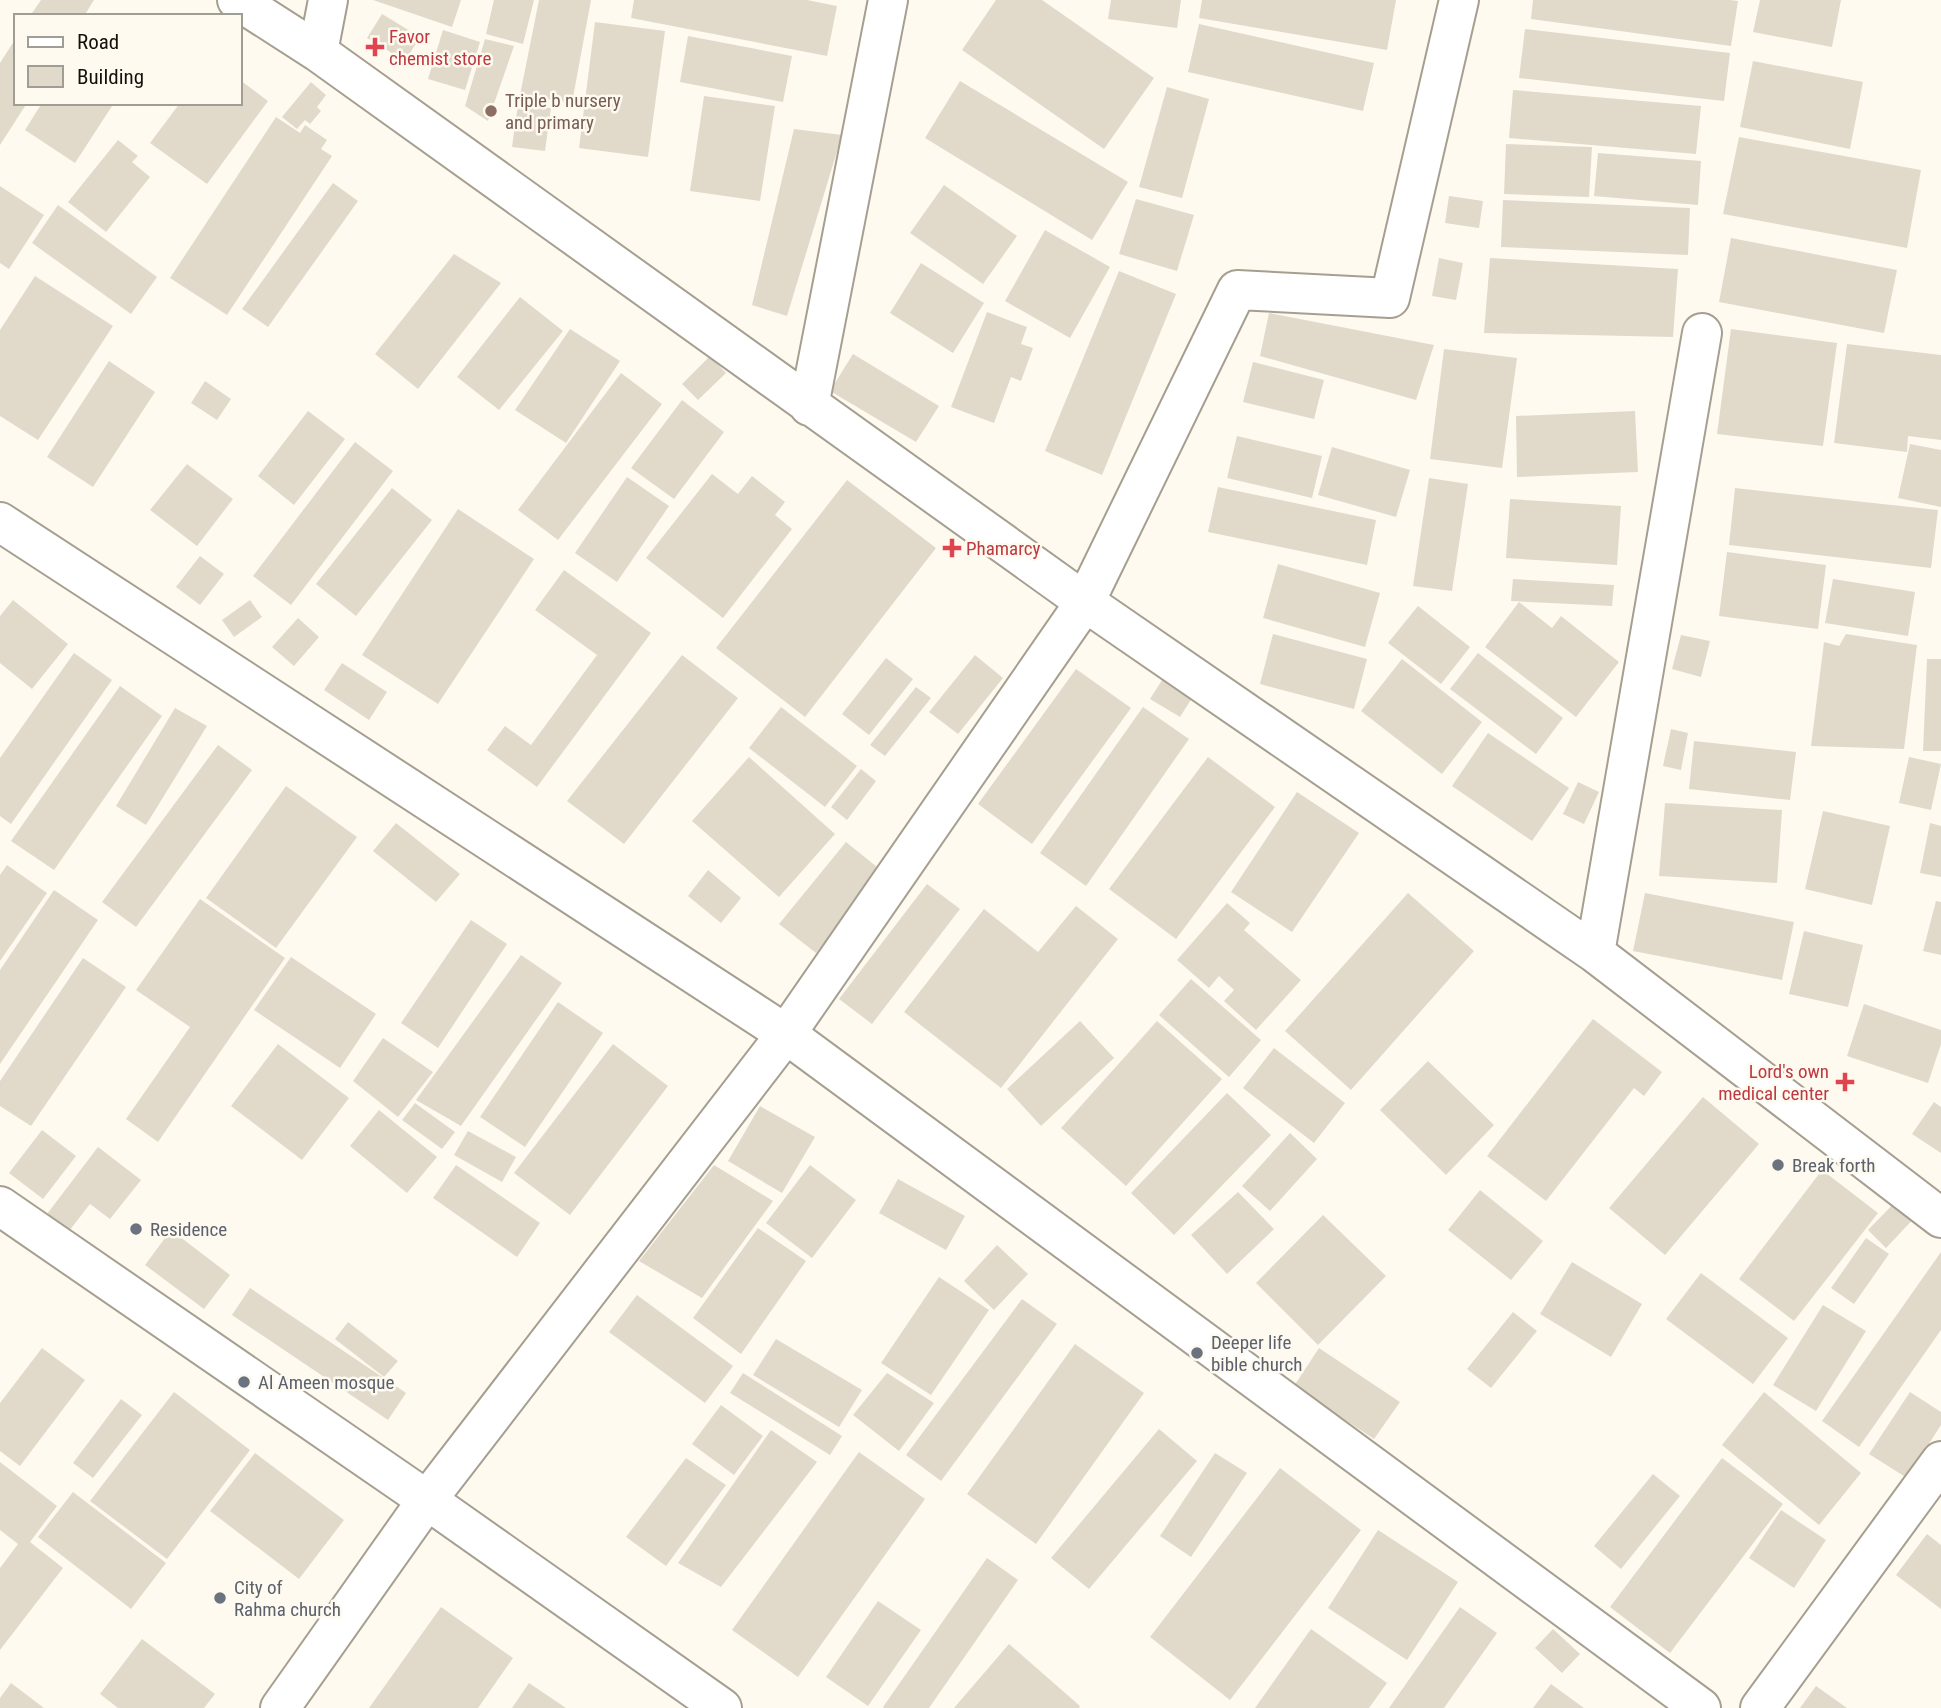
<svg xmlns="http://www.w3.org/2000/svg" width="1941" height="1708" viewBox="0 0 1941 1708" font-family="'Roboto Condensed',sans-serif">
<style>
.building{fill:#e1daca}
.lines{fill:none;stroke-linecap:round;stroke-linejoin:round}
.minor-casing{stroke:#a69f90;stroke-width:42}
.minor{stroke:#fff;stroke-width:38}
.health-dot{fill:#e0444e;stroke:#fefaf0;stroke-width:2.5}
.education-dot{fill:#8d6e63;stroke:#fefaf0;stroke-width:2.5}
.worship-dot{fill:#6b7280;stroke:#fefaf0;stroke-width:2.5}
.labels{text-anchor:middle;stroke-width:5;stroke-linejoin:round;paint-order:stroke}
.health-label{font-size:19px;fill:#be3a42;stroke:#fefaf0;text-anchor:start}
.education-label{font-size:19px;fill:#785e54;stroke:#fefaf0;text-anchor:start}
.worship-label{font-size:19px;fill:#5b616d;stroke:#fefaf0;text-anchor:start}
</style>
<rect width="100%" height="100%" fill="#fefaf0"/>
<path class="building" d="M41,0h53l-10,16h-54z
M373,0h88l-9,27z
M494,0h40l-11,44 -37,-10z
M539,0h52l-19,103 -52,-8z
M634,0h173l30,6 -10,50 -196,-38z
M996,0h46l112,78 -50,71 -142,-99z
M1111,0h70l-4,28 -69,-9z
M1202,0h194l-9,50 -188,-32z
M1533,0h197l8,1 -7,45 -200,-27z
M1760,0h81l-9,47 -79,-15z
M382,14l38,23 -15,24 -38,-23z
M595,22l70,9 -17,126 -69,-9z
M1199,24l175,39 -11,48 -175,-39z
M1525,29l205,24 -6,48 -205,-23z
M443,30l37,12 -15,48 -37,-11z
M688,36l104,20 -9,46 -103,-20z
M16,38v65h11l-27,42v-82z
M485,39l29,7 -26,75 -23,-15z
M1753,61l110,21 -13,67 -110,-22z
M240,80l28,21 -61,83 -57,-41 30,-40h60z
M960,81l168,101 -36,58 -167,-102z
M311,82l15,13 -9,12 4,4 -11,13 -5,-4 -8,9 -15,-12z
M1167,87l42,12 -27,99 -43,-11z
M1513,90l188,16 -5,48 -187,-16z
M704,96l71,10 -15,95 -70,-10z
M42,103h72l-39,60 -50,-33z
M518,104l33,4 -6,43 -33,-4z
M276,117l24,16 5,-8 22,15 -6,9 11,7 -105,159 -57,-37z
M794,129l48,6 -55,181 -35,-11z
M1739,137l182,33 -14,78 -184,-34z
M118,140l20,16 -6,6 18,15 -44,55 -38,-30z
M1506,144l86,3 -3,50 -85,-3z
M1598,153l103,8 -3,44 -104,-9z
M333,183l25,18 -90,126 -26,-18z
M944,185l73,51 -34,48 -73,-51z
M0,186l44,29 -35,54 -9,-6z
M1449,196l34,5 -4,27 -34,-5z
M1136,199l58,16 -17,56 -58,-17z
M1503,200l187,8 -2,47 -187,-8z
M58,205l99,72 -26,37 -99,-71z
M1045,230l65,37 -40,71 -65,-37z
M1731,238l166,32 -13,63 -165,-31z
M454,254l47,29 -83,106 -43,-35z
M1439,258l24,5 -7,37 -24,-4z
M1490,258l188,11 -5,68 -189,-4z
M921,263l63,40 -31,50 -63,-40z
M1119,271l57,23 -74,181 -57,-24z
M35,276l78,50 -75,114 -38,-24v-86z
M520,297l43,34 -64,79 -42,-33z
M987,312l40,15 -6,17 12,4 -12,33 -10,-4 -17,46 -43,-16z
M1269,313l165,32 -18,55 -156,-44z
M570,329l50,32 -54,82 -51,-33z
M1731,329l106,14 -14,103 -106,-12z
M1847,344l94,11v85l-33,-4 -1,16 -73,-9z
M1444,349l73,9 -15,110 -72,-9z
M853,354l86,52 -23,36 -86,-51z
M710,356l16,17 -28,27 -16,-16z
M109,361l46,31 -62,95 -46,-30z
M1253,362l71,18 -10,39 -71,-17z
M621,373l41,31 -104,136 -40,-30z
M205,381l26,18 -14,21 -26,-17z
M682,400l42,32 -50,67 -43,-31z
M308,411l37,28 -51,66 -36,-29z
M1635,411l3,61 -121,5 -1,-61z
M1237,436l85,20 -10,42 -85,-20z
M355,442l38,29 -102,134 -38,-29z
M1910,444l31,6v57l-43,-9z
M1332,447l78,23 -14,47 -78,-22z
M187,464l46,35 -36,47 -47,-36z
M712,474l26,20 14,-18 33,26 -10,13 17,14 -69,89 -77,-60z
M627,477l42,29 -52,76 -42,-29z
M1429,478l39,6 -16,107 -39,-5z
M847,480l89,68 -131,169 -89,-69z
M1218,487l158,33 -9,45 -159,-33z
M392,488l40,32 -76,96 -40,-32z
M1735,488l203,22 -7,58 -202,-23z
M1510,499l111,7 -4,59 -111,-7z
M458,509l76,50 -96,145 -76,-49z
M1727,552l99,13 -8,64 -99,-13z
M200,556l24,18 -24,31 -24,-18z
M1278,564l102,29 -15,54 -102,-29z
M564,570l87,63 -114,154 -50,-37 18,-24 26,19 66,-90 -62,-45z
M1513,579l101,6 -2,21 -101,-5z
M1833,579l82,13 -7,44 -83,-13z
M13,600l55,44 -36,45 -32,-26v-47z
M250,600l12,17 -28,20 -12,-17z
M1519,602l33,26 9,-12 58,46 -43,55 -91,-70z
M1418,606l52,41 -29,37 -53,-41z
M298,618l21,19 -25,29 -22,-19z
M1273,634l94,25 -13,50 -94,-25z
M1846,634l71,11 -13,104 -93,-3 13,-104 15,4z
M1681,635l29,6 -9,36 -29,-8z
M74,653l38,27 -101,144 -11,-8v-58z
M1478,653l85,65 -27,36 -86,-65z
M682,655l56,43 -114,146 -57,-43z
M975,655l28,23 -45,56 -29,-22z
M886,658l27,21 -44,56 -27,-21z
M1402,659l80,63 -40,52 -81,-63z
M1927,659h14v92h-18z
M342,663l45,29 -18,28 -45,-30z
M1076,669l55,39 -99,136 -54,-40z
M1169,669l30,18 -19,30 -30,-18z
M120,686l42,30 -108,154 -43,-29z
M916,687l15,11 -46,58 -15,-11z
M781,707l76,59 -32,41 -76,-59z
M1143,707l46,32 -103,147 -46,-33z
M175,708l32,18 -61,99 -30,-19z
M1671,729l17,4 -7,37 -18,-4z
M1488,733l81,55 -37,53 -80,-55z
M1694,741l102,11 -6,48 -101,-11z
M218,745l34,25 -116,157 -34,-25z
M749,757l86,77 -56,63 -87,-76z
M1208,757l67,50 -99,132 -67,-50z
M1909,757l32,7 -10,46 -32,-7z
M861,769l15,12 -29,39 -16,-13z
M1578,782l21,10 -15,32 -21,-10z
M286,786l71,51 -81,111 -70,-50z
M1297,792l62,41 -67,99 -61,-40z
M1665,803l117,7 -5,73 -118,-7z
M1823,811l67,15 -18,79 -67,-16z
M396,823l64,51 -24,28 -63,-51z
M1930,823l11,3v51l-21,-4z
M846,842l36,29 -66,82 -37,-29z
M7,865l40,28 -47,68v-86z
M708,870l33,28 -20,25 -33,-27z
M927,884l33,25 -88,115 -33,-25z
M54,890l44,30 -98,144v-94z
M1408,893l66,58 -123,139 -66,-59z
M1645,893l149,29 -12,58 -149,-29z
M200,899l85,59 -127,184 -32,-23 64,-92 -54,-37z
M1936,901l5,1v53l-18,-4z
M1227,903l23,20 -6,7 57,50 -45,50 -32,-29 10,-11 -15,-14 -10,12 -32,-28z
M1076,906l42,33 -117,149 -97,-76 80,-103 54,43z
M471,920l36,24 -69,104 -37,-25z
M1804,931l59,14 -15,62 -59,-13z
M521,955l41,28 -101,143 -45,-26z
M291,957l85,57 -36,54 -86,-58z
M83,958l43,29 -95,139 -31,-20v-25z
M1191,979l70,61 -32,37 -70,-62z
M558,1002l45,31 -78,114 -45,-30z
M1864,1004l77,26v14l-13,39 -81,-27z
M1593,1019l69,53 -18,24 -10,-8 -88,113 -59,-45z
M1080,1021l34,37 -73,68 -34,-37z
M1157,1021l65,58 -96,107 -65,-58z
M383,1038l50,34 -35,45 -45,-36z
M278,1044l71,54 -47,62 -71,-54z
M613,1044l55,42 -98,129 -56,-42z
M1274,1048l71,55 -31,40 -71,-55z
M1428,1061l66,64 -48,50 -66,-65z
M1227,1093l44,42 -97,100 -43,-42z
M1703,1097l56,47 -94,111 -56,-47z
M1934,1102l7,5v46l-29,-19z
M415,1103l40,29 -13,17 -40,-29z
M760,1106l55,31 -33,56 -54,-32z
M379,1110l58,47 -30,36 -57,-47z
M42,1130l34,26 -33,43 -34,-26z
M468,1131l48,26 -14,25 -48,-27z
M1290,1133l27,26 -47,52 -28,-25z
M98,1147l43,33 -31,39 -20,-15 -21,27 -22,-17z
M456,1165l84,58 -23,34 -84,-59z
M714,1165l59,36 -71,97 -63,-37z
M810,1165l46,35 -44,58 -46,-35z
M1822,1170l56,43 -84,108 -55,-42z
M898,1179l67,37 -19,34 -67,-37z
M1480,1190l63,51 -32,39 -63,-50z
M1238,1192l36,37 -47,45 -36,-39z
M1901,1196l18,17 -33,35 -18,-18z
M1323,1215l63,61 -68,69 -62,-62z
M758,1228l48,33 -65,93 -48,-36z
M171,1230l59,45 -26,34 -59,-44z
M1866,1238l23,16 -35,50 -23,-16z
M997,1245l31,29 -34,36 -30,-29z
M1941,1252v78l-82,117 -37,-26z
M1572,1262l70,42 -31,53 -71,-43z
M1701,1273l87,65 -35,46 -87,-65z
M939,1277l50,33 -58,85 -50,-32z
M250,1288l156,105 -18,27 -156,-105z
M637,1295l96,71 -28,37 -96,-71z
M1022,1299l35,25 -116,157 -35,-26z
M1823,1305l43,26 -50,80 -43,-26z
M1513,1312l24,19 -46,57 -24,-19z
M348,1322l50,39 -14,16 -49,-38z
M776,1339l86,51 -23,37 -86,-52z
M1075,1344l69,49 -108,151 -69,-50z
M42,1348l43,32 -65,86 -20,-15v-48z
M1319,1348l81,54 -26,37 -80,-53z
M743,1373l99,63 -12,19 -100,-62z
M887,1373l47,30 -35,48 -46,-36z
M174,1392l76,58 -83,109 -77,-58z
M1764,1392l97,81 -42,52 -97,-80z
M1910,1392l31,20v13l-34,53 -38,-24z
M121,1399l21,16 -49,63 -20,-15z
M721,1405l42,31 -29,39 -42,-31z
M1159,1429l38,32 -108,128 -38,-31z
M771,1430l46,32 -96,125 -43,-24z
M859,1452l66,47 -127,178 -66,-47z
M255,1453l89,67 -45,59 -89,-68z
M1215,1453l32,20 -56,84 -31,-21z
M686,1458l40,27 -60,81 -40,-29z
M1722,1458l61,46 -113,149 -60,-46z
M0,1462l57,44 -27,36 33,26 -63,82v-82l18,-24 -18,-14z
M1280,1468l81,62 -131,170 -80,-63z
M1653,1474l27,22 -59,73 -27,-23z
M73,1492l93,71 -35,46 -93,-72z
M1781,1510l45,30 -32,48 -45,-30z
M1378,1530l80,52 -51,78 -79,-52z
M1927,1534l14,11v64l-45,-34z
M987,1558l31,22 -89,128h-45l-1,-1z
M878,1601l43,29 -53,76 -42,-29z
M441,1607l72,51 -35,50h-109z
M1460,1607l37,26 -53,75h-55z
M1311,1629l76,54 -18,25h-114z
M1553,1629l27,25 -18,19 -27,-25z
M142,1639l73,55 -11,14h-86l-18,-14z
M1009,1644l71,62 -1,2h-125z
M11,1683l33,25h-44v-10z
M529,1683l37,25h-54z
M1551,1684l33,24h-51z
M1816,1686l31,22h-47z"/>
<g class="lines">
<g class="minor-casing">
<path id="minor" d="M237,0l81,52 767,550 510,351 346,265
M318,52l10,-52
M809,406l79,-406
M0,522l786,512 915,674
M1595,953l107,-620
M0,1206l427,294 295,208
M280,1708l147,-208 359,-466 299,-432 152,-312 153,8 69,-298
M1760,1708l181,-247"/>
</g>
<use href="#minor" class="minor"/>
</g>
<g class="health-dot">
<path d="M371.5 36.5h7v7h7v7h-7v7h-7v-7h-7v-7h7z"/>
<path d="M948.5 537.5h7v7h7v7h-7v7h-7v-7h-7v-7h7z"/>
<path d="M1841.5 1071.5h7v7h7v7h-7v7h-7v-7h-7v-7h7z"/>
</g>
<circle class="education-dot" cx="491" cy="111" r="7"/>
<g class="worship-dot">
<circle cx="1778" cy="1165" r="7"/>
<circle cx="136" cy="1229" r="7"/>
<circle cx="1197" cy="1353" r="7"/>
<circle cx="244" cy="1382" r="7"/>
<circle cx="220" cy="1598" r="7"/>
</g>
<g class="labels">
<g class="health-label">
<text x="389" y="43">Favor<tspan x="389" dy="22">chemist store</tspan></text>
<text x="966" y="555">Phamarcy</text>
<text x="1829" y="1078" text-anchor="end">Lord's own<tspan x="1829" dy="22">medical center</tspan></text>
</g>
<g class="education-label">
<text x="505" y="107">Triple b nursery<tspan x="505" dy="22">and primary</tspan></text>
</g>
<g class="worship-label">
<text x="1792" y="1172">Break forth</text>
<text x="150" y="1236">Residence</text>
<text x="1211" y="1349">Deeper life<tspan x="1211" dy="22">bible church</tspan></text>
<text x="258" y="1389">Al Ameen mosque</text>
<text x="234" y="1594">City of<tspan x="234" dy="22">Rahma church</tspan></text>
</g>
</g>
<rect x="14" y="14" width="228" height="91" fill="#fefaf0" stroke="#a09d94" stroke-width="2"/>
<rect x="28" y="37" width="35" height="10" fill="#ffffff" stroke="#a09d94" stroke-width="2"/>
<text x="77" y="49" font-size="21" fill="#14110b">Road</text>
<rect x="28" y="66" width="35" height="21" fill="#e1daca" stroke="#a09d94" stroke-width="2"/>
<text x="77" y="84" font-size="21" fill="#14110b">Building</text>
</svg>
